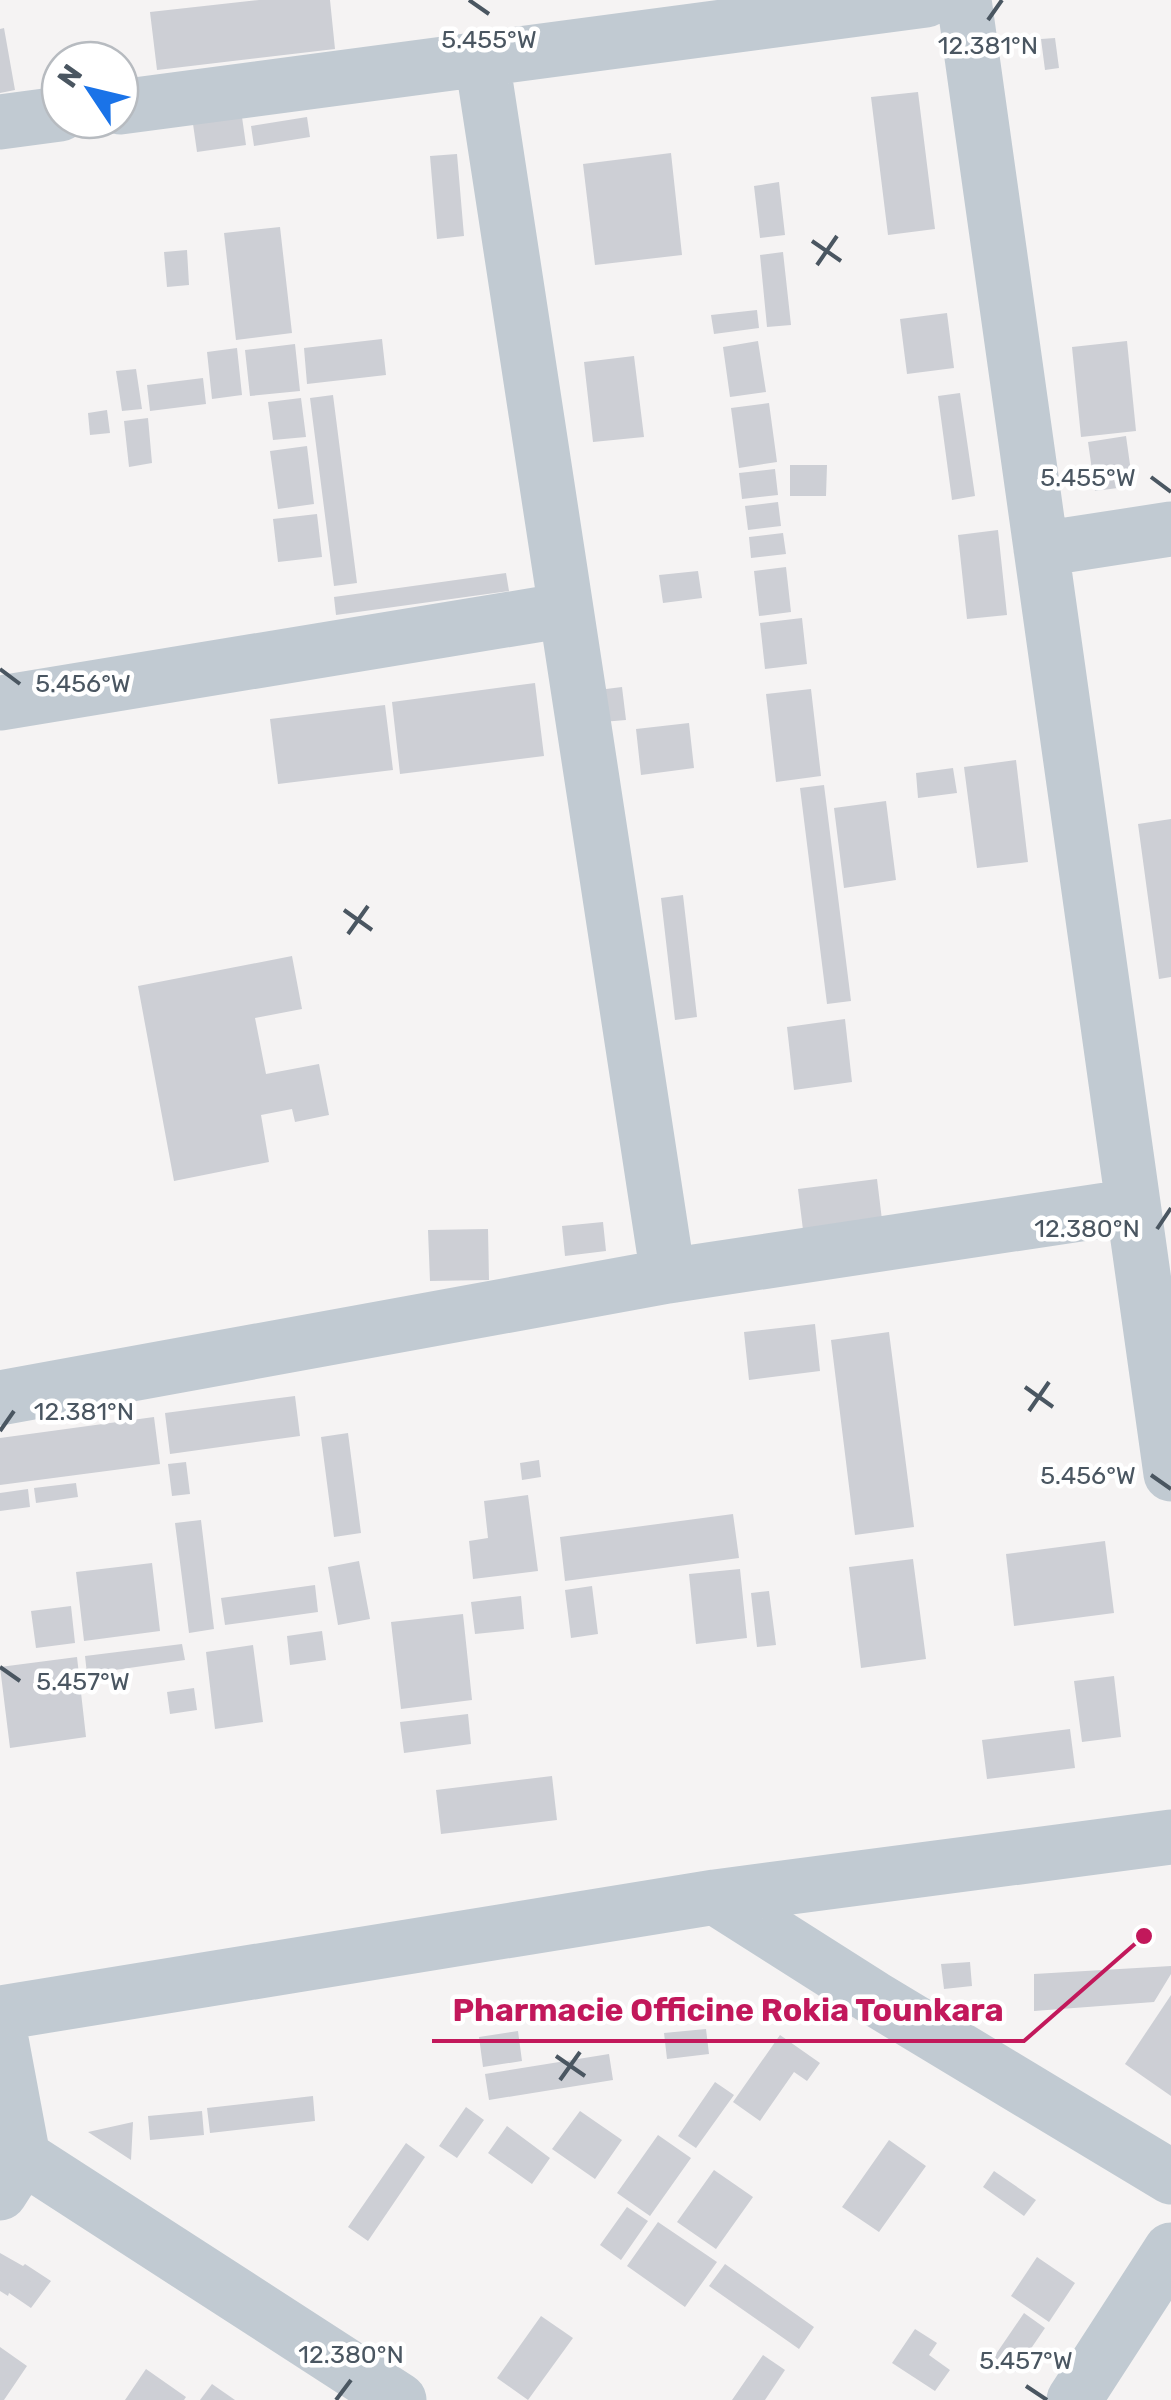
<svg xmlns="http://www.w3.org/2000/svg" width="1171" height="2400" viewBox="0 0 1171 2400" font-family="Rubik,sans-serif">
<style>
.building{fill:#cdcfd5}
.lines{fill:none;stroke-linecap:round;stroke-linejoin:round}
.minor{stroke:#c1cad2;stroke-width:55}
.ticks{fill:none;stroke:#4a5661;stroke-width:4}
.ticks-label{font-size:25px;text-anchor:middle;fill:#4a5661;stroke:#fff;stroke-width:9;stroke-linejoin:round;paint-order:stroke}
.leader{fill:none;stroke:#c2185b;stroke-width:4}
.callout-dot{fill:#c2185b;stroke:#fff;stroke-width:4}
.callout-label{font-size:32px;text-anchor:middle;font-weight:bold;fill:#c2185b;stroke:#fff;stroke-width:9;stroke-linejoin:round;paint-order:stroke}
</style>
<rect width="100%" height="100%" fill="#f5f3f3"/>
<path class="building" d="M259,0h71l5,49 -178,21 -7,-58z
M4,28l11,62 -15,3v-64z
M1055,38l4,30 -14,2 -4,-31z
M918,92l17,137 -47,6 -17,-138z
M242,117l4,28 -49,7 -4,-28z
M307,117l3,20 -56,9 -3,-20z
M671,153l11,102 -87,10 -12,-101z
M457,154l7,82 -27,3 -7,-83z
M779,182l6,53 -25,3 -6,-52z
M280,227l12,106 -56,7 -12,-107z
M187,250l2,35 -22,2 -3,-35z
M783,252l8,73 -24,2 -7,-72z
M757,310l2,18 -45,6 -3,-19z
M947,313l7,55 -47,6 -7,-55z
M382,339l4,36 -79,9 -3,-36z
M758,341l8,51 -36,5 -7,-50z
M1127,341l9,90 -55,6 -9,-90z
M295,344l5,47 -50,5 -5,-46z
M237,348l5,47 -30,4 -5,-47z
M634,356l10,81 -51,5 -9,-80z
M136,369l6,40 -20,2 -6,-40z
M203,378l3,26 -56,7 -3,-26z
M960,393l15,103 -23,4 -14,-104z
M333,395l24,188 -23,3 -24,-188z
M301,398l5,39 -33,3 -5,-38z
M769,403l8,59 -38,6 -8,-60z
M107,410l3,23 -20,2 -2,-22z
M148,418l4,45 -23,4 -5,-46z
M1126,436l7,50 -38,5 -7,-49z
M307,446l7,58 -36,5 -8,-58z
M790,465h37l-1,31h-36z
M775,469l3,26 -36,4 -3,-26z
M778,502l3,24 -33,4 -3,-24z
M317,514l5,43 -44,5 -5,-43z
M998,530l9,85 -40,4 -9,-84z
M783,533l3,21 -35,4 -2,-21z
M786,567l5,45 -32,4 -5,-45z
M698,571l4,27 -39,5 -4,-28z
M506,573l3,18 -173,24 -2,-18z
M802,618l5,46 -42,5 -5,-46z
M535,683l9,73 -144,18 -8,-72z
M622,687l4,33 -24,2 -4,-32z
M811,689l10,87 -45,6 -10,-88z
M385,705l8,65 -115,14 -8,-65z
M689,723l5,45 -53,7 -5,-46z
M1016,760l12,102 -51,6 -13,-101z
M953,768l4,25 -39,5 -2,-25z
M824,785l27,216 -24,3 -27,-216z
M886,801l10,79 -52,8 -10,-80z
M1171,819v158l-12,2 -21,-155z
M683,895l14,122 -22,3 -14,-122z
M292,956l10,53 -47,9 11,56 53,-10 10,51 -34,7 -3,-13 -31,6 8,47 -95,19 -36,-195z
M845,1019l7,63 -58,8 -7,-63z
M877,1179l6,49 -79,10 -6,-49z
M603,1222l3,29 -41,5 -3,-30z
M488,1229l1,51 -59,1 -2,-51z
M815,1324l5,47 -71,9 -5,-48z
M889,1332l25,195 -59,8 -24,-195z
M295,1396l5,40 -130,18 -5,-41z
M154,1417l6,47 -160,21v-47z
M348,1433l13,100 -27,4 -13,-100z
M539,1460l2,17 -19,3 -2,-17z
M186,1462l4,32 -18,2 -4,-32z
M76,1483l2,14 -42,6 -2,-15z
M28,1489l2,18 -30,4v-18z
M528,1495l10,76 -65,8 -4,-38 19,-3 -4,-37z
M733,1514l6,44 -174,23 -5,-44z
M201,1520l13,109 -25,4 -14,-110z
M1105,1541l9,72 -100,13 -8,-72z
M913,1559l13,100 -65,9 -12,-101z
M359,1561l11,58 -32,6 -10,-58z
M152,1563l8,68 -76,10 -8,-69z
M740,1569l7,69 -51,6 -7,-70z
M315,1585l3,27 -93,13 -4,-27z
M592,1586l6,48 -27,4 -6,-48z
M769,1591l7,54 -19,2 -6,-54z
M521,1596l3,33 -49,5 -4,-32z
M71,1606l4,37 -39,5 -5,-37z
M463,1614l9,86 -71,9 -10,-87z
M322,1631l4,29 -36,5 -3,-29z
M182,1644l3,16 -98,14 -2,-18z
M253,1645l10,77 -48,7 -9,-77z
M77,1657l9,80 -76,11 -10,-81z
M1114,1676l7,61 -39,5 -8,-61z
M194,1688l3,22 -27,4 -3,-22z
M468,1714l3,30 -67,9 -4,-31z
M1070,1729l5,39 -88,11 -5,-39z
M552,1776l5,44 -116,14 -5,-44z
M970,1962l2,24 -28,3 -3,-25z
M1171,1966v8l-17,28 -120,9v-37z
M1171,1995v101l-46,-32z
M706,2029l3,25 -42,5 -3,-26z
M518,2031l4,30 -39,6 -4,-30z
M780,2035l40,28 -13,18 -13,-9 -34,49 -27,-19z
M609,2054l4,26 -124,20 -4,-26z
M715,2082l19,13 -38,53 -18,-12z
M313,2096l2,25 -105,12 -3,-25z
M466,2107l18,13 -27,38 -18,-12z
M202,2111l2,24 -54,5 -2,-24z
M580,2111l42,29 -27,39 -43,-30z
M133,2122l-2,38 -43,-28z
M507,2126l43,32 -18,26 -44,-31z
M658,2135l33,23 -41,58 -33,-23z
M889,2140l37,26 -47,66 -37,-25z
M406,2143l19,14 -57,84 -20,-14z
M714,2170l39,27 -37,52 -39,-27z
M994,2171l42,29 -12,16 -41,-29z
M627,2207l21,14 -27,39 -21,-15z
M658,2222l59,40 -32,45 -58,-41z
M0,2253l23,13 2,-2 26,17 -20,27 -22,-15 -1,3 -8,-5z
M1037,2257l38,26 -26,39 -38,-26z
M725,2264l89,63 -15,22 -90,-63z
M1024,2313l21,15 -30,44 -21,-15z
M541,2316l32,22 -45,62 -31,-22z
M915,2329l22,14 -8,12 21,15 -15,21 -43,-28z
M0,2347l27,19 -23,34h-4z
M763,2355l22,15 -20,30h-33z
M146,2369l40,28 -2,3h-59z
M212,2384l23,16h-35z"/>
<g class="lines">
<path class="minor" d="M964,0l207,1474
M482,60l186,1216
M120,107l806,-107
M0,122l60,-8
M1041,549l130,-20
M0,703l566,-93
M0,1398l668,-122 465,-70
M715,1897l159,101 297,179
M0,2013l715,-116 456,-60
M0,2034l23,123 -23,36
M23,2157l376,243
M1074,2400l97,-150"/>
</g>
<path class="ticks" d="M469,0l20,14M988,20l14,-20M812,241l29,20M817,265l20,-29M1151,477l20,15M0,669l20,15M344,910l28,20M348,934l20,-28M1157,1229l14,-21M1025,1387l28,20M1029,1411l20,-29M0,1431l14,-20M1151,1475l20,14M0,1667l20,14M556,2056l29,20M560,2080l20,-28M1026,2386l21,14M336,2400l15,-20"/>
<g class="ticks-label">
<text x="489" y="48">5.455°W</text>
<text x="988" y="54">12.381°N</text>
<text x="1088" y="486">5.455°W</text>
<text x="83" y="692">5.456°W</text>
<text x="1087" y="1237">12.380°N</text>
<text x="84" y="1420">12.381°N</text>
<text x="1088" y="1484">5.456°W</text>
<text x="83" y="1690">5.457°W</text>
<text x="351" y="2363">12.380°N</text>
<text x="1026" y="2369">5.457°W</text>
</g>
<path class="leader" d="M1144 1936L1024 2041H432"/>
<circle class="callout-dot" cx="1144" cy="1936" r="10"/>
<g class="callout-label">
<text x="728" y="2021">Pharmacie Officine Rokia Tounkara</text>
</g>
<g transform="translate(90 90) rotate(305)"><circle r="48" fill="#ffffff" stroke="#b7bbc0" stroke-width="2.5"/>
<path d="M0-8L18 38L0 25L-18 38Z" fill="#1a73e8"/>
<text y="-15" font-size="28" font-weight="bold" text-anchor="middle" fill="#4a5661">N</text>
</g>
</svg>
